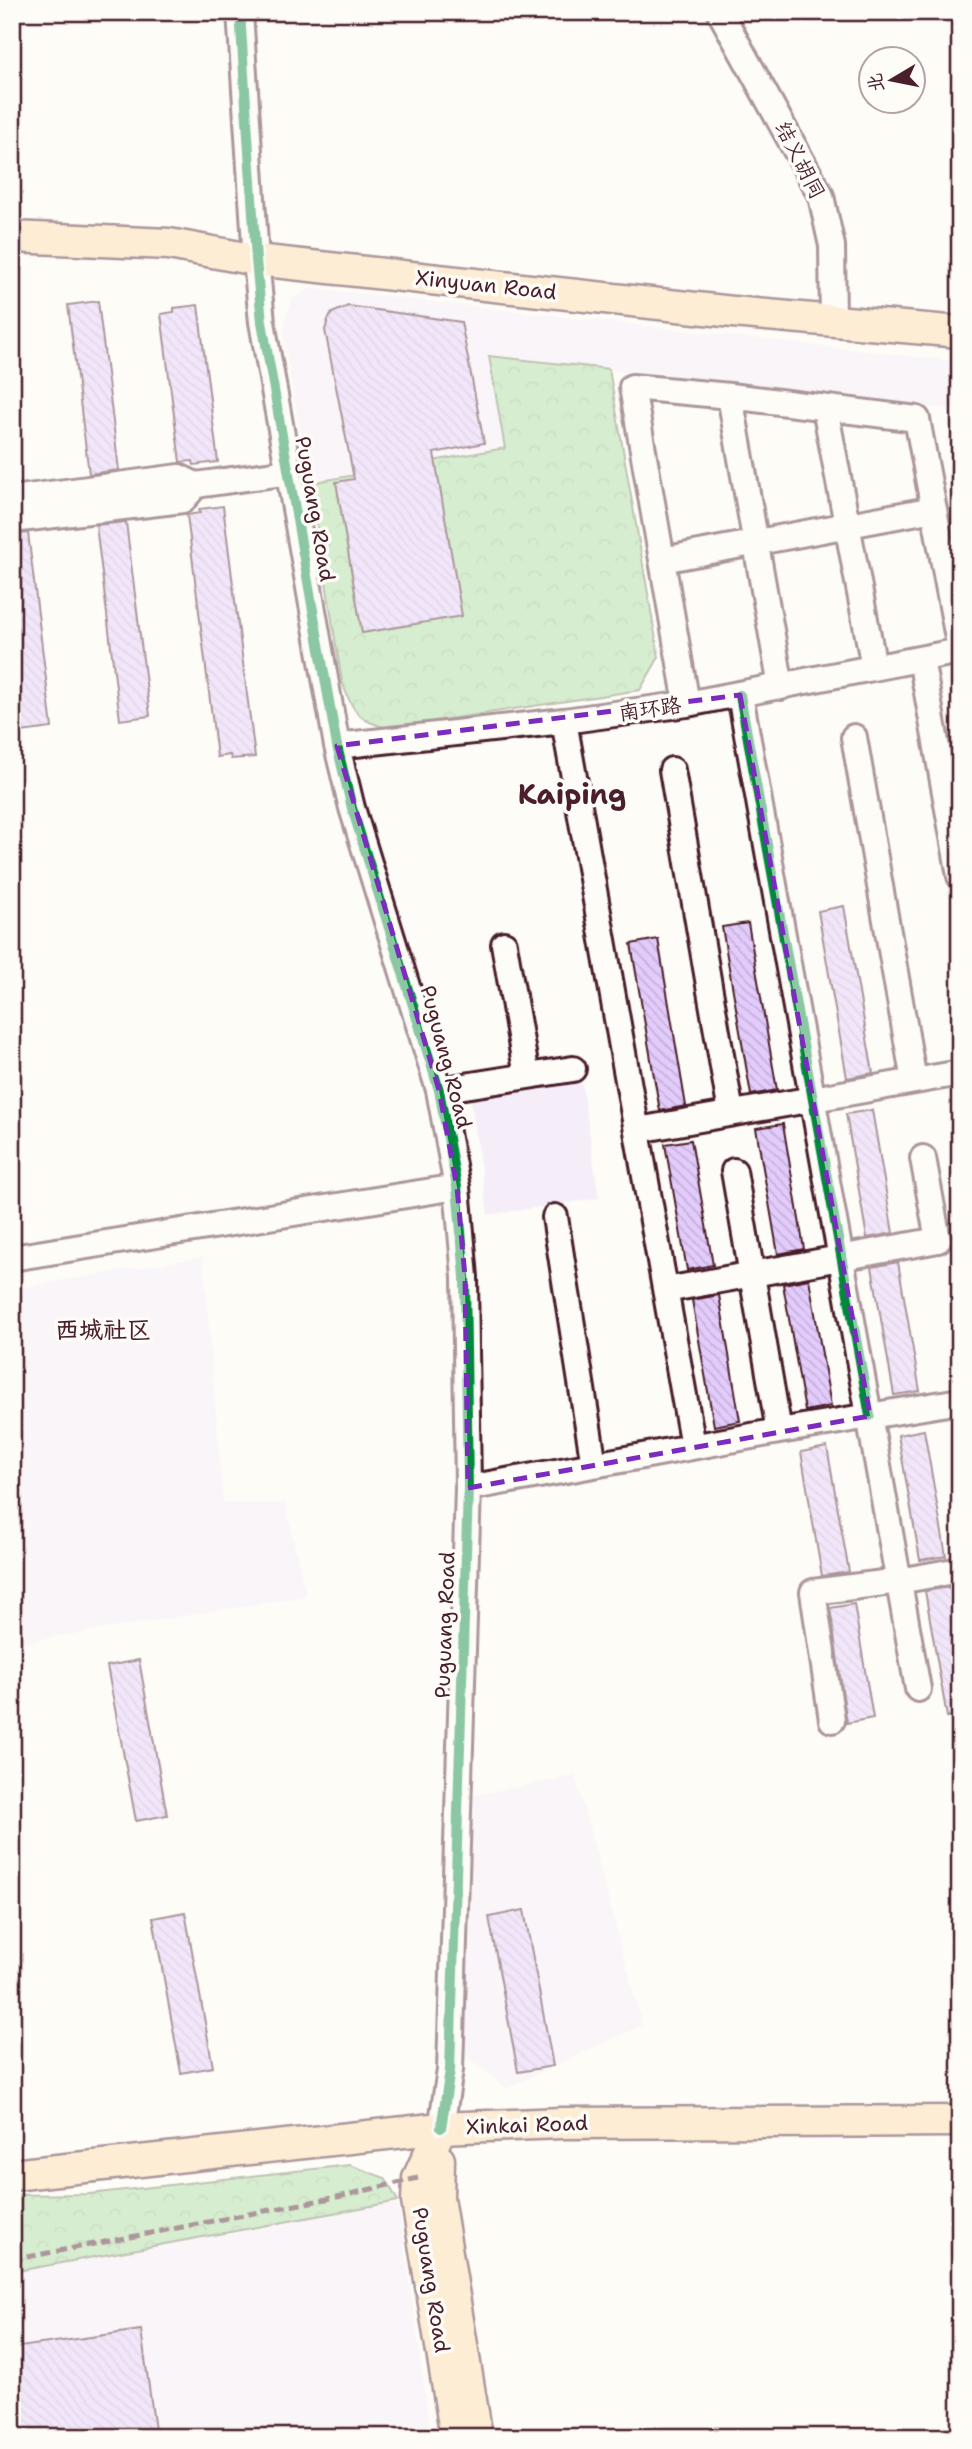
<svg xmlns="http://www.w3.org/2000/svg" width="972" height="2449" viewBox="0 0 972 2449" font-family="'Shantell Sans','LXGW WenKai TC',sans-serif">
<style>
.built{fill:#f5eef8}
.park{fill:url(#park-crowns);stroke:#787e64;stroke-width:2}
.building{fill:url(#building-back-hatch);stroke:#4a1f2b;stroke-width:2}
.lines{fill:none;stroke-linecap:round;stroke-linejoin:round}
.minor-casing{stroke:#4a1f2b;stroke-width:30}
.major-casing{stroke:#4a1f2b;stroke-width:35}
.minor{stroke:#fdfcf7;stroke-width:24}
.major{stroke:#fddbac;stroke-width:30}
.rail{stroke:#4a1f2b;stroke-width:5;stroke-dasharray:10 5;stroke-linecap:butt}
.cycleway-casing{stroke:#fdfcf7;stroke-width:15}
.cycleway{stroke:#00873e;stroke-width:10}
.marked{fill:none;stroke:#7b2cbf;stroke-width:5;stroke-dasharray:14 9;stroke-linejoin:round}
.labels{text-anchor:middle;stroke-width:7;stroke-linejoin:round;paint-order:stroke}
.street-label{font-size:21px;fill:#4a1f2b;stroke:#fdfcf7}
.quarter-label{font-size:24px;font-weight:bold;fill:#4a1f2b;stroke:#fdfcf7}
.district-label{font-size:28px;font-weight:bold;fill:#4a1f2b;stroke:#fdfcf7}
</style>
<defs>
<pattern id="park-crowns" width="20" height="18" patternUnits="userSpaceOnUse" patternTransform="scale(1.75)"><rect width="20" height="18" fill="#a7dc9e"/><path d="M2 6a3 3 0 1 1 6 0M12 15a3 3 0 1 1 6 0" fill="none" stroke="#91bc88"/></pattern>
<pattern id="building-back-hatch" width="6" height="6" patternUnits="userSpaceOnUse" patternTransform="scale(1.75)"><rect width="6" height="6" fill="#e3ccfc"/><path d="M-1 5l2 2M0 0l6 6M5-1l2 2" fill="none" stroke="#c4afd8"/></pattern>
</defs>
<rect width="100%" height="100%" fill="#fdfcf7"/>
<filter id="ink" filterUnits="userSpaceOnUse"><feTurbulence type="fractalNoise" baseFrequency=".0143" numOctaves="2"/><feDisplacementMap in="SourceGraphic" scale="14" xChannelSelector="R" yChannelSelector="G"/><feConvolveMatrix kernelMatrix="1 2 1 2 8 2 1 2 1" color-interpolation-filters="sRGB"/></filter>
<g filter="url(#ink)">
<path class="built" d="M312,288l648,74v48l-470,-54 15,92 -195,35 -26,-142 1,-22 8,-20z
M581,1077l18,121 -111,17 -18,-120z
M203,1257l20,246h62l21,93 -294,48v-355z
M575,1776l67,249 -135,63 -43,-34 3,-257z
M398,2201l33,236h-419v-165z"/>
<path class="park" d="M489,356l120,13 50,288 -19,33 -252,38c-31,-7 -35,-17 -46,-46l-32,-199 195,-35z
M350,2165l35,13 13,23 -386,71v-77l77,-1z"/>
<path class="building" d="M98,301l21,169 -30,4 -21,-169z
M198,305l20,157 -24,3 -1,-4 -13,1 -19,-148 13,-2v-4z
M348,306l113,16 23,121 -50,10 28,163 -100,17 -26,-151 18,-3 -29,-149 3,-10 4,-7z
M223,506l32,251 -24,2 -1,-4 -13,2 -30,-242 13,-2 -1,-4z
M126,522l24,194 -30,4 -24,-195z
M28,533l24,195 -30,4 -10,-80v-117z
M844,906l29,167 -26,5 -29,-167z
M748,923l29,167 -26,5 -29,-168z
M658,939l28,167 -26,5 -29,-167z
M872,1110l21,123 -26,5 -21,-124z
M783,1124l21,125 -26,5 -22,-126z
M691,1140l22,125 -26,5 -22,-126z
M898,1262l22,129 -26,4 -22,-128z
M809,1279l22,127 -26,5 -22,-127z
M719,1295l21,126 -26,5 -22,-126z
M924,1430l22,126 -26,4 -22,-125z
M827,1447l22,125 -27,4 -21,-124z
M951,1587l9,50v77l-13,3 -22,-126z
M854,1604l19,114 -26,5 -17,-115z
M139,1660l28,155 -31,6 -29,-155z
M524,1910l29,156 -35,6 -29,-155z
M185,1912l28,155 -32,6 -28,-155z
M141,2330l15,107h-144v-89z"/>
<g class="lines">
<g class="minor-casing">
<path id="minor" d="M240,12l16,248 6,62 75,424 15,62 87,282 18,97 8,90 3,211 -18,582 -9,58
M720,12l101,184 11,50 1,75
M730,396l51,291
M825,408l49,259
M12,499l167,-22 17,8 93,-13
M12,520l171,-20 13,-15
M662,560l272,-51
M921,659l39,217
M740,695l178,994
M687,704l-55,-317 98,9 187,23 43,230
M564,721l129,725
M854,737l60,344
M337,746l227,-25 123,-17 273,-53
M672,770l59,343
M504,944l23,132
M439,1090l134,-21
M638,1130l322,-57
M734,1171l45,260
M555,1217l39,248
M12,1258l445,-71
M666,1290l272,-50 -15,-82
M468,1488l311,-57 181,-30
M832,1720l-19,-128 86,-11 61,-11"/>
</g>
<g class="major-casing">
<path id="major" d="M12,237l157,7 87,16 477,52 227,20
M441,2128l-23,50 -1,23 39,236
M439,2160l-1,38 39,239
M12,2175l429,-47 120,-5 399,-2"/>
</g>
<use href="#minor" class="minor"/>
<use href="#major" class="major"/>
<path class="rail" d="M12,2260l330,-64 76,-18"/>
<g class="cycleway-casing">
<path id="cycleway" d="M240,12l16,248 6,62 75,424 15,62 87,282 18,97 8,90 3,211 -18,582 -9,58
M740,695l130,721"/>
</g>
<use href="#cycleway" class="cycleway"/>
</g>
</g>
<path d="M0 0H972V2449H0ZM740,695l130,721 -402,72 -3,-211 -8,-90 -18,-97 -102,-344z" fill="#fdfcf7" fill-opacity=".55" fill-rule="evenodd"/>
<path class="marked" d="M740,695l130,721 -402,72 -3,-211 -8,-90 -18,-97 -102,-344z"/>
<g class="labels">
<g class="street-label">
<text transform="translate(800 160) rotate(63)" y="7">结义胡同</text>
<text transform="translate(486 285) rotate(6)" y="7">Xinyuan Road</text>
<text transform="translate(315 509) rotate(80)" y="7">Puguang Road</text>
<text transform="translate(650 709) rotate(-8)" y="7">南环路</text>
<text transform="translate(446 1057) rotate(75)" y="7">Puguang Road</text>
<text transform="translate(445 1625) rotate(-88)" y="7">Puguang Road</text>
<text transform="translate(527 2125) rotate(-2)" y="7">Xinkai Road</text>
<text transform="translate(431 2280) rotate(81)" y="7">Puguang Road</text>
</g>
<g class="quarter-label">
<text x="103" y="1338">西城社区</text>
</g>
<g class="district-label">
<text x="572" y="804">Kaiping</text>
</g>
</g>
<rect width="972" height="2449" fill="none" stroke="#fdfcf7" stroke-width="42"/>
<rect x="21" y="21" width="930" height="2407" fill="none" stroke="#4a1f2b" stroke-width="2.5" filter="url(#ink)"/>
<g transform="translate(892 80) rotate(260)"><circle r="33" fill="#fdfcf7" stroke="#b5a4a5" stroke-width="2"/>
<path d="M0-5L12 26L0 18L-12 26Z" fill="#4a1f2b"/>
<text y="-10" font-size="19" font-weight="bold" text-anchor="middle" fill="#4a1f2b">北</text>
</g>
</svg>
